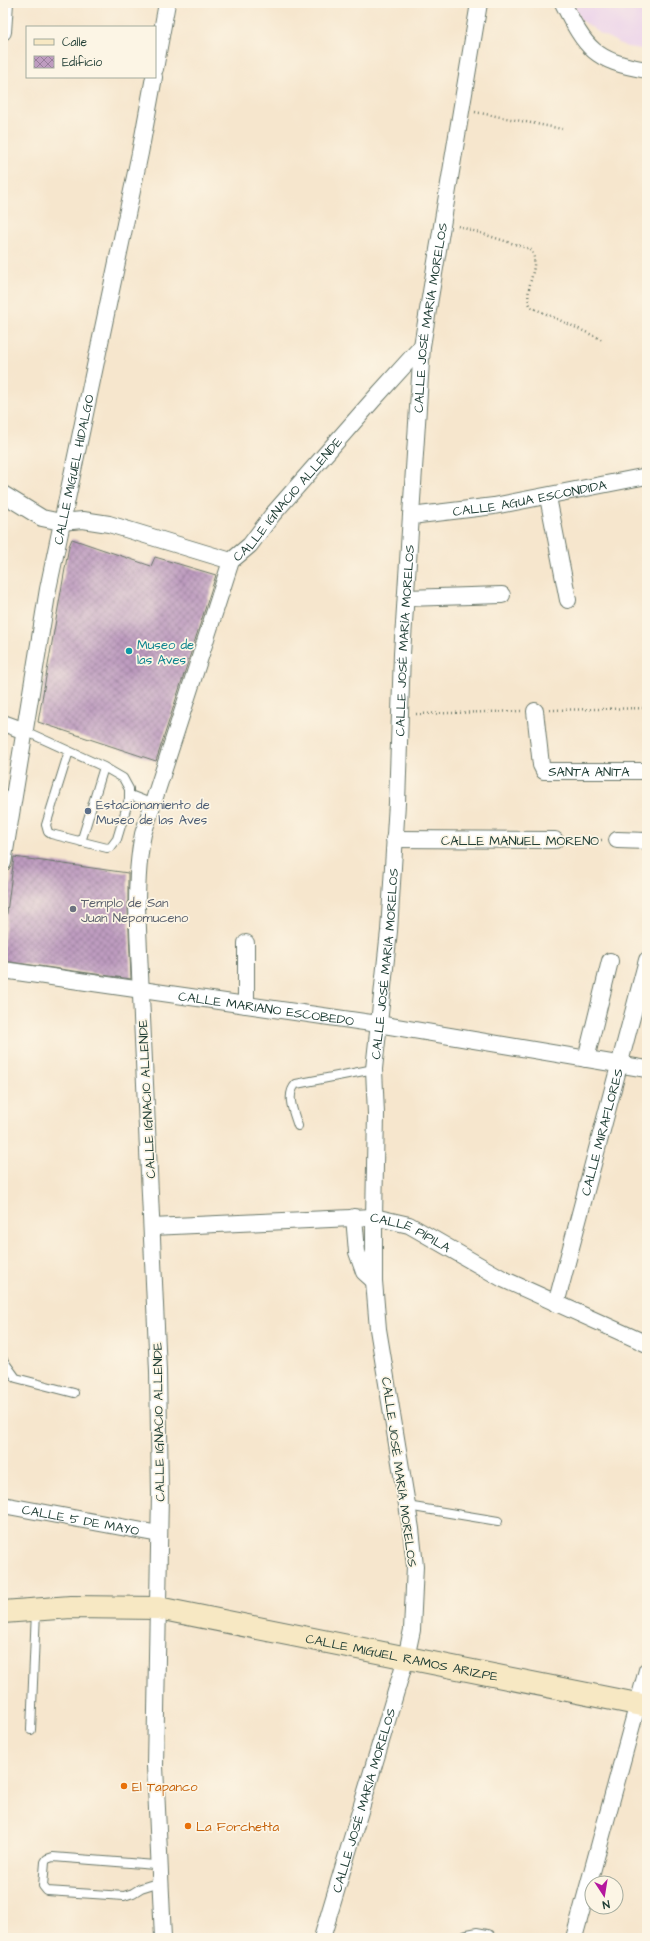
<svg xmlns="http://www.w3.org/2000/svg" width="650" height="1941" viewBox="0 0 650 1941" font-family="'Architects Daughter',sans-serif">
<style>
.built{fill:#ebd1eb}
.building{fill:url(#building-cross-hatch)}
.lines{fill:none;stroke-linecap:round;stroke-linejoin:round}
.lane-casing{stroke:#6a786a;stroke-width:10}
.street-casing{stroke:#6a786a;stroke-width:18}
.secondary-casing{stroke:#6a786a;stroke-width:24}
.path{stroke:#6a786a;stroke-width:2.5;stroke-dasharray:1 3;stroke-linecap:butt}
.lane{stroke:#fff;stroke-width:8}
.street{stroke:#fff;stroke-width:16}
.secondary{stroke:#f7e8c3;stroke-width:22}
.culture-dot{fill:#0f9aa8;stroke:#fcf5e5;stroke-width:1.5}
.service-dot{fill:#5c6f8a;stroke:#fcf5e5;stroke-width:1.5}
.worship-dot{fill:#6b7280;stroke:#fcf5e5;stroke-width:1.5}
.food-dot{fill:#e8710a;stroke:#fcf5e5;stroke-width:1.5}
.labels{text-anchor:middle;stroke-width:3.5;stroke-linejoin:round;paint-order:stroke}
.street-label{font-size:13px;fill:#1f3d34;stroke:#fcf5e5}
.culture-label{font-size:13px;fill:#0d838f;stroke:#fcf5e5;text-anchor:start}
.service-label{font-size:13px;fill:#4e5e75;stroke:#fcf5e5;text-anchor:start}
.worship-label{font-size:13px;fill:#5b616d;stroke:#fcf5e5;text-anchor:start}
.food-label{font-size:13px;fill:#c56008;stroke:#fcf5e5;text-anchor:start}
</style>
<defs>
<pattern id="building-cross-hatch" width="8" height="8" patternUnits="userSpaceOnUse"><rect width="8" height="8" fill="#be9cc0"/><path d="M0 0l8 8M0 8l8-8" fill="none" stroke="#9a809d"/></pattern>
</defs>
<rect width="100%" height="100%" fill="#fcf5e5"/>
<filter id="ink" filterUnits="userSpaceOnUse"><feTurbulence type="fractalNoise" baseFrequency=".025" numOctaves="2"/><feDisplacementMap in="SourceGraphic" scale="8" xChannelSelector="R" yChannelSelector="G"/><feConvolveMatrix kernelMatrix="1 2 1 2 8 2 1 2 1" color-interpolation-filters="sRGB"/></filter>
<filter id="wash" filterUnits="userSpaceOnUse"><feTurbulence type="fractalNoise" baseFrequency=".012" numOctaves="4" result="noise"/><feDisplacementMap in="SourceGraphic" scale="16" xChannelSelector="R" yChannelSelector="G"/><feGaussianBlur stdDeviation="0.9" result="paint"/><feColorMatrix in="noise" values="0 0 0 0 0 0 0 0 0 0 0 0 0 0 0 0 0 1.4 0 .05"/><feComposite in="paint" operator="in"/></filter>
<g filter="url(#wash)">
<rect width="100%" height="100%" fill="#f6e6cd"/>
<path class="built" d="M573,3h74v47l-20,-3 -26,-13 -21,-15z"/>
<g id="blocks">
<path class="building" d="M72,539l79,27 4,-9 61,18 -60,186 -118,-39 31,-176z
M14,857l114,16v34l3,72 -128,-18v-17z"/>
</g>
</g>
<g filter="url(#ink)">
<use href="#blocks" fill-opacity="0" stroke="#6a786a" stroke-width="1"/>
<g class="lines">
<g class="lane-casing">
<path id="lane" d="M25,731l79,36 19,11 6,11v10l-12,40 -6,8 -4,1 -56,-14 -3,-2 -2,-7 23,-74
M130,795l23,9
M81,842l23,-75
M298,1126c-4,-13 -13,-31 -2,-42l78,-15
M3,1360l13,18 58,15
M407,1506l91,15
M31,1730l5,-119
M159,1864l-4,1 -102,-8 -6,2 -2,3 -2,24 4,5 77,5 9,-3 8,-5 19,-6"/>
</g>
<g class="street-casing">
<g id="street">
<path d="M563,3c23,46 31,58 84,67"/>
<path d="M3,32l2,-29"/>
<path d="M155,69l12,-66"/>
<path d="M3,494l39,24 19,4 22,-2 26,4 122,37"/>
<path d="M548,497l20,103"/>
<path id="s1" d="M411,516l83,-10 153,-30"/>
<path d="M406,598l96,-3"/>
<path id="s2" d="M535,711l6,54 3,6h103"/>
<path d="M3,723l22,8"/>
<path d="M394,839l161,1"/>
<path d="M617,840l30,1"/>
<path id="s3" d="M3,863l45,-274 92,-436 14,-76"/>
<path id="s4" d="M3,970l375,54 269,45"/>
<path d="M246,1005v-62"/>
<path d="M586,1059l24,-98"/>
<path d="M354,1217l3,35 7,20 10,9"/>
<path id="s5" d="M152,1227l222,-10 35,8 94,54 144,65"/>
<path id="s6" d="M556,1304l91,-344"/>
<path id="s7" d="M3,1505l156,29"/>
<path id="s8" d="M163,1938l-8,-172 5,-272 -2,-123 -21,-464c0,-25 1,-48 6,-73l88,-273 19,-16 23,-31 100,-114 49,-54"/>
<path id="s9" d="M322,1938l84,-280 6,-28 3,-64 -4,-37 -33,-200 -4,-48v-64l2,-103 -2,-45 15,-138 8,-128 5,-149 20,-308 57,-343"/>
<path d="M467,1938l10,-2 11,2"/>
<path d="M574,1938l73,-268"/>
</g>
</g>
<g class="secondary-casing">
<g id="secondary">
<path id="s10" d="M3,1612l68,-5 87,1 489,98"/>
</g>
</g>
<path class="path" d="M475,112l87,17
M458,226l72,23c13,15 -9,41 1,58l72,33
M550,710l97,-2
M416,714l105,-3
M569,840h33"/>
<use href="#lane" class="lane"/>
<use href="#street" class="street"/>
<use href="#secondary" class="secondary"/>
</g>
</g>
<circle class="culture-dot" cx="129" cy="651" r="4"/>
<circle class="service-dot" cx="88" cy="811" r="4"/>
<circle class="worship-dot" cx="73" cy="909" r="4"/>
<g class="food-dot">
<circle cx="124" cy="1786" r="4"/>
<circle cx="188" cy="1826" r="4"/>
</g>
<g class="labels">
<g class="street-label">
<text dy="5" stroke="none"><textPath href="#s9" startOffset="1639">CALLE JOSÉ MARÍA MORELOS</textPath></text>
<text dy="5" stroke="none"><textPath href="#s3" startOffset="400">CALLE MIGUEL HIDALGO</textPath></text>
<text dy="5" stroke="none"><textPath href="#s8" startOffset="1476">CALLE IGNACIO ALLENDE</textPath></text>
<text dy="5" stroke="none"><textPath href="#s1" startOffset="120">CALLE AGUA ESCONDIDA</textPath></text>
<text dy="5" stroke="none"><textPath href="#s9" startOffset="1315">CALLE JOSÉ MARÍA MORELOS</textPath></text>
<text dy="5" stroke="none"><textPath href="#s2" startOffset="106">SANTA ANITA</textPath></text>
<text x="520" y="845">CALLE MANUEL MORENO</text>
<text dy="5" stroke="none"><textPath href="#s9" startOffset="991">CALLE JOSÉ MARÍA MORELOS</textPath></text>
<text dy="5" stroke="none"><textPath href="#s4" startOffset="266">CALLE MARIANO ESCOBEDO</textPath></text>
<text transform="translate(146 1099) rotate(-93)" y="5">CALLE IGNACIO ALLENDE</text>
<text dy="5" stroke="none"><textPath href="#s6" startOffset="178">CALLE MIRAFLORES</textPath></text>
<text dy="5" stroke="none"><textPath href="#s5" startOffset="262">CALLE PÍPILA</textPath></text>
<text transform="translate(158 1422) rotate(-91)" y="5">CALLE IGNACIO ALLENDE</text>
<text transform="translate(400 1472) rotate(82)" y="5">CALLE JOSÉ MARÍA MORELOS</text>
<text dy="5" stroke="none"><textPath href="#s7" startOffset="79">CALLE 5 DE MAYO</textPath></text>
<text dy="5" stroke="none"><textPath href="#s10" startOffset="404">CALLE MIGUEL RAMOS ARIZPE</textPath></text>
<text dy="5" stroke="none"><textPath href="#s9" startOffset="144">CALLE JOSÉ MARÍA MORELOS</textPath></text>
</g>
<g class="culture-label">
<text x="137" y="649">Museo de<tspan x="137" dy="15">las Aves</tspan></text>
</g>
<g class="service-label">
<text x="96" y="809">Estacionamiento de<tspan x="96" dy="15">Museo de las Aves</tspan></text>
</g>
<g class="worship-label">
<text x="81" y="907">Templo de San<tspan x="81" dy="15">Juan Nepomuceno</tspan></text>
</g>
<g class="food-label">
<text x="132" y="1791">El Tapanco</text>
<text x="196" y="1831">La Forchetta</text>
</g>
</g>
<rect width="650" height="1941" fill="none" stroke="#fcf5e5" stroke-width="16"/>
<rect x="26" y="26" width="130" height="52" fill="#fcf5e5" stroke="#a4ab9e"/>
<rect x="34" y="39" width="20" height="6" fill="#f7e8c3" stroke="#a4ab9e"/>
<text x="62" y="46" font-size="12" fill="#1f3d34">Calle</text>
<rect x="34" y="56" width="20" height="12" fill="url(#building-cross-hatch)" stroke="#a4ab9e"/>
<text x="62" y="66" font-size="12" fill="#1f3d34">Edificio</text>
<g transform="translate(604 1895) rotate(168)"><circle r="19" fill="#fcf5e5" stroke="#a4ab9e"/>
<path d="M0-3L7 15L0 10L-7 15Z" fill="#b5179e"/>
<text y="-6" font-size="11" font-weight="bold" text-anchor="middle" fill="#1f3d34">N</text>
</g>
</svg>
